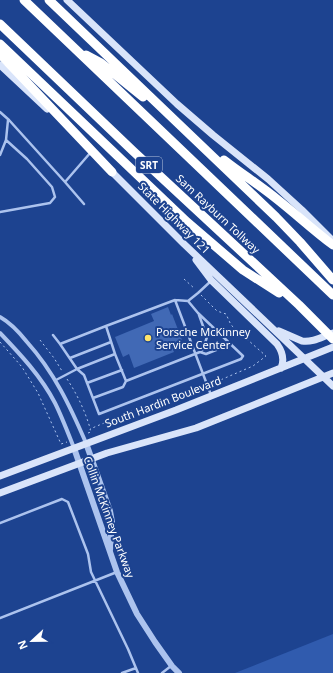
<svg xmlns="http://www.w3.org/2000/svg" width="333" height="673" viewBox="0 0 333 673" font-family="'Noto Sans',sans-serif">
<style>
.green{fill:#305bae}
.building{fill:#4169b5}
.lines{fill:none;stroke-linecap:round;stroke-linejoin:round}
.path{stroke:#acc3ee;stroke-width:1;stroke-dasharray:2 3;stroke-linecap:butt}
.service{stroke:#acc3ee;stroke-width:2.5}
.minor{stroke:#acc3ee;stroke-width:4}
.tertiary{stroke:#acc3ee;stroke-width:6}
.secondary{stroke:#d9e4fa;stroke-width:7}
.motorway{stroke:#fff;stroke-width:9}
.poi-dot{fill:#fde36b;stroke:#1d4390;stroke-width:1.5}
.labels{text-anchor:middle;stroke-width:4;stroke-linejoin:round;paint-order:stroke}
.shield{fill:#1d4390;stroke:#bbc7de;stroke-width:1}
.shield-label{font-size:10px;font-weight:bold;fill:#fff}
.street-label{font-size:11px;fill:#fff;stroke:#1d4390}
.poi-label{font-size:11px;fill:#fff;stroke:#1d4390;text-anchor:start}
</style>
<rect width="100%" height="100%" fill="#1d4390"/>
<path class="green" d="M333,634v39h-98z"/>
<path class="building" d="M168,307l3,8 1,-1 10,26 -11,5 3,7 -40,16 -5,-14 -6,3 -8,-20 39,-16 -3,-7z"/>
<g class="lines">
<path class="path" d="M184,279l11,10
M201,295l16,16 9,3 5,11 35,31 -13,10 -42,18
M40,340l14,18 8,13
M0,342l22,25 16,26 23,51 6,-2
M67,379c10,15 18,32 23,49
M88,433l3,-1 -1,-3 49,-21 39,-11 25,-10"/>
<path class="service" d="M0,112l9,8 56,62
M0,155l6,-15 2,-20
M84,204l-19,-22 26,-30
M0,212l50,-9 5,-6 -3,-10 -25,-28 -21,-19
M199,315l8,22 -4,12 -3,3
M106,326l69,-26
M53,335l7,9
M115,354l-9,-28 -46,18 17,25 7,6 15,39 142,-55 2,-3 -45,-43 -10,-12
M70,358l41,-16
M56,380l21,-11 38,-15 11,27 74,-29 6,2 25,-10
M87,383l35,-13
M211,395l-36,-95 13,1 10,-8 13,-12
M93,398l30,-11 3,-6
M0,523l62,-24 6,3 20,52 3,18 37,77 10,24
M0,618l117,-46
M122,673l14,-5
M162,673l9,-7"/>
<path class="minor" d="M0,317c11,6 19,15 27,25 27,30 43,64 59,101
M0,333c20,21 41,43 55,70 7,14 13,30 19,45"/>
<path class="tertiary" d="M86,443l24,68 2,11 -2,28
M74,448l43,124 20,42 18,28 17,24 7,7"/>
<path class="secondary" d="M67,0l110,104 36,31 55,44 34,31 31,31
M0,65l47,44
M109,169l75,75 149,142
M196,260l15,20 66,64c5,7 8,15 4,24
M279,331l23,10c11,2 21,-5 31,-8
M0,476l176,-66 157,-63
M0,493l107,-40 89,-25 137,-55"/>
<path class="motorway" d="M24,0l309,295
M49,0l227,217 24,25 33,38
M0,24l133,127 166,154 34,34
M0,44l187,178 56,48 36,23
M0,54l112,118
M86,55l15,8 42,34
M224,160c18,14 37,26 54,40 19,15 36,31 55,45"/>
</g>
<circle class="poi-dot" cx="148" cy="338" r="4"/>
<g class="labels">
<rect class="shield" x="136" y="157" width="26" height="16" rx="3"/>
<g class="shield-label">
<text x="149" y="169">SRT</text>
</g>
<g class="street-label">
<text transform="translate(218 214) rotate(43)" y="4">Sam Rayburn Tollway</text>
<text transform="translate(174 218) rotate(45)" y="4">State Highway 121</text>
<text transform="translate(163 402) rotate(-21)" y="4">South Hardin Boulevard</text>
<text transform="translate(109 517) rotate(70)" y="4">Collin McKinney Parkway</text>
</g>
<g class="poi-label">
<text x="156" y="336">Porsche McKinney<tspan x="156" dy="13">Service Center</tspan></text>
</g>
</g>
<g transform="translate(32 641) rotate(248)" stroke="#1d4390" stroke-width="3" paint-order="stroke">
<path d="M0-3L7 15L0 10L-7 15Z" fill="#ffffff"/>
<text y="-6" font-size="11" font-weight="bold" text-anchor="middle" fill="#ffffff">N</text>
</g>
</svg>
